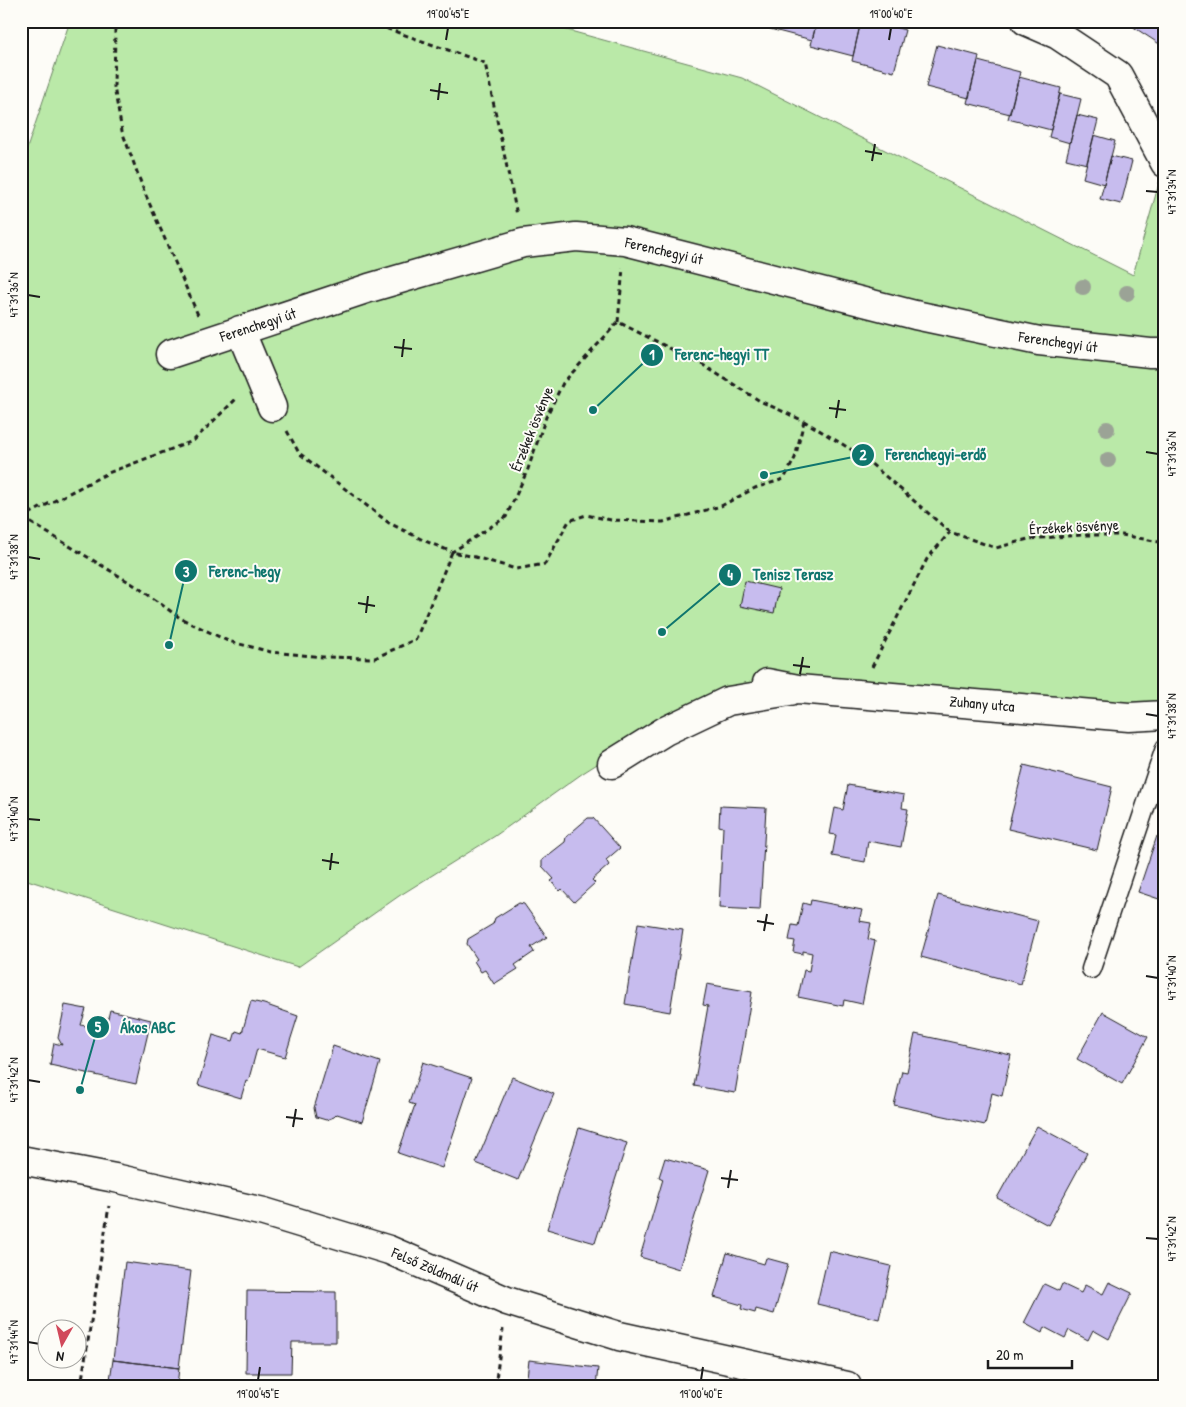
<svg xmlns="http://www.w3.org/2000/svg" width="1186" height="1407" viewBox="0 0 1186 1407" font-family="'Patrick Hand',sans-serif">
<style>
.green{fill:#bae9a8;stroke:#6b8262}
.building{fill:#c7bcee;stroke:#1c1c1c}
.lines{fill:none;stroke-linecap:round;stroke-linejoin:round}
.lane-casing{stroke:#1c1c1c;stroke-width:21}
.street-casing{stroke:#1c1c1c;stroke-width:31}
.path{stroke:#1c1c1c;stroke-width:3;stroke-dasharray:5 4;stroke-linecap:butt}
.lane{stroke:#fdfcf7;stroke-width:18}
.street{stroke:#fdfcf7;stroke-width:28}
.tree{fill:#9ba396}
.ticks{fill:none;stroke:#1c1c1c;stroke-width:2}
.labels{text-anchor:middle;stroke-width:4;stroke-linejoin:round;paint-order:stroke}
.street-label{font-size:15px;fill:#1c1c1c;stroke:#fdfcf7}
.leader{fill:none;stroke:#0f766e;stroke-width:2}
.callout-dot{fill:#0f766e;stroke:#fdfcf7;stroke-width:2}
.mark-label{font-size:15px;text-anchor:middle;font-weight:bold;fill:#fff}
.callout-label{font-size:16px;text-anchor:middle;font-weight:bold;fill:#0f766e;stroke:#fdfcf7;stroke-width:4;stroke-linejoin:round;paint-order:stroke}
.neatline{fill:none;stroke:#1c1c1c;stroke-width:2}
.ticks-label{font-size:12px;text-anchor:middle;fill:#1c1c1c}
</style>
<rect width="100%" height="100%" fill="#fdfcf7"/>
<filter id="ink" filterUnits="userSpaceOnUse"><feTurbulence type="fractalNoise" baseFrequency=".02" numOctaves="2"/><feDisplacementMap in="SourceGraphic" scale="10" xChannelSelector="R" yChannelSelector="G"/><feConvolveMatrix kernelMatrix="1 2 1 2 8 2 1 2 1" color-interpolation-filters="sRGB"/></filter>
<g filter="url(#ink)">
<path class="green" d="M70,21h464l208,57 391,197 32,-113v553l-445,-18 -24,4 -113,72 -88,63 -96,60 -101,71 -277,-89v-712z"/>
<path class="building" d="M771,21h46l-5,19 -42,-11z
M817,21h44l-8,35 -42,-11z
M861,21h11l33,9 -11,42 -42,-11z
M1126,21h14l-5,7z
M1140,21h25v20l-4,4 -26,-17z
M937,45l42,11 -10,42 -43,-11z
M978,61l42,11 -10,42 -43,-11z
M1019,77l42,11 -10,42 -43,-11z
M1060,94l21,5 -11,44 -21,-6z
M1077,115l21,5 -11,44 -21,-5z
M1094,135l21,6 -11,43 -21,-6z
M1111,156l21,5 -11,43 -21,-5z
M745,581l34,8 -5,24 -34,-7z
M1024,765l88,22 -15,63 -89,-21z
M848,785l56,10 -2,13 6,1 -7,38 -33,-6 -3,21 -33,-6 4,-21 -6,-1 5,-26 8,2z
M720,806l46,2 -6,102 -41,-2 4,-81 -4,-1z
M588,818h5l27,30 -14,12 3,5 -17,15 3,3 -21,19 -12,-13 -2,2 -9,-10 3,-2 -12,-13v-6l23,-18 1,-5z
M1157,836l8,3v62l-27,-9z
M938,895l100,26 -17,63 -100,-27z
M811,900l51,10 -3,11 12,2 -3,16 7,2 -13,63 -18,-4 -1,6 -45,-9 6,-27 5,1 3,-18 -9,-2v3l-10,-2 2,-11 -6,-1 3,-15 6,1 5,-23 7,2z
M519,903l5,1 23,33 -16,10 3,5 -19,13 3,4 -24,15 -9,-14 -4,2 -7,-11 3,-2 -10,-15 1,-5 25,-15 2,-6z
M638,923l45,7 -13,82 -45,-8z
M707,984l45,8 -17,101 -41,-7 14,-80 -5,-1z
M251,1001l13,3 34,12 -13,41 -28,-8 -9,33 -2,-1 -5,17 -43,-13 15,-50 20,6 3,-10 6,2z
M65,1005l21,4 -5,16 24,5 5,-20 41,10 -15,64 -86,-19 4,-22 8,2 -4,-7z
M1103,1012l45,25 -26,47 -45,-25z
M915,1034l96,21 -9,41 -10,-3 -7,32 -91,-20 8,-34 5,1z
M333,1046l47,16 -18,60 -25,-8 -3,3 -8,3 -10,-3 -2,-9z
M423,1062l49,16 -30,90 -44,-15 17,-48 -6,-2z
M512,1077l42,17 -36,86 -42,-17z
M1037,1126l50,27 -39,72 -51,-27z
M579,1128l48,15 -32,100 -48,-14z
M665,1158l44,12 -30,99 -39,-12 23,-78 -4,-2z
M1165,1216v17l-7,-4z
M829,1251l62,15 -12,53 -62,-15z
M727,1253l37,11 2,-6 22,6 -14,50 -18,-5 -1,4 -14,-4 1,-4 -28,-8z
M125,1262l66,9 -12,97 -66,-8z
M1109,1282l23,11 -23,46 -16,-9 -5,10 -19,-10 -4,8 -21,-11 -2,6 -18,-10 20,-39 15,7 3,-7 19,9 4,-8 18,9z
M247,1291l89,1v50h-44l-1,31h-45z
M113,1360l66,8 -2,18h-68z
M529,1360l69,8 -2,18h-70z"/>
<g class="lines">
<g class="lane-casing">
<path id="lane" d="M1091,969l74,-221"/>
</g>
<g class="street-casing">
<path id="street" d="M1026,21l32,14 60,40 47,88
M240,330l32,77
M170,354l199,-66 154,-45 53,-6 49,4 290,74 124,26 111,12h15
M767,683l31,6 331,28 36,-2
M612,764l53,-33 63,-30 62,-10
M21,1160l94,18 149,34 125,38 118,51 112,35 228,50"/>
</g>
<path class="path" d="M120,21l-5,9 -1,57 8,44 22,60 54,124
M370,21l18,8 97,34 32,152
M388,29l2,-8
M618,322l5,-54
M287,431l12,22 90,70 34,17 29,12 54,-35 22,-48 18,-52 17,-34 55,-61 85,43 57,36 44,20 58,35 88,76 46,16 32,-9 54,-4h40l43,8
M21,518l87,-45 85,-32 45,-44
M23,518l116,70 41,30 48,23 43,11 52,5 52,1 41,-19 36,-87 23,5 41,12 29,-5 24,-43 17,-6 25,5 52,2 58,-16 34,-18 29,-9 11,-21 9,-37
M872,667l55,-108 23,-27
M81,1386l28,-180
M495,1386l8,-57"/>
<use href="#lane" class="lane"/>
<use href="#street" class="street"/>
</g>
<g class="tree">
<circle cx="1083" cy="287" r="8"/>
<circle cx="1127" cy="293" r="8"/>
<circle cx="1107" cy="429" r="8"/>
<circle cx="1108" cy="460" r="8"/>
</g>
</g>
<path class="ticks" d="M446,40l2,-12M889,40l2,-12M430,90l18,3M438,100l2,-17M865,151l17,3M872,161l3,-17M1146,191l12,1M28,295l12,2M394,347l18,2M402,357l2,-18M829,408l17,2M836,418l3,-18M1146,452l12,2M28,557l12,2M358,603l17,3M366,613l2,-17M793,665l17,2M800,674l3,-17M1146,714l12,2M28,819l12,1M322,860l17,3M330,870l2,-17M757,921l17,3M764,931l3,-17M1146,976l12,2M28,1080l12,2M286,1117l17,2M293,1127l3,-18M721,1178l17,2M728,1188l3,-18M1146,1238l12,1M28,1342l12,2M258,1380l2,-13M701,1380l2,-13"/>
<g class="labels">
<g class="street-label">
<text transform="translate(664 251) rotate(13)" y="5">Ferenchegyi út</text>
<text transform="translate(258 325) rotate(-18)" y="5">Ferenchegyi út</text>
<text transform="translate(1058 342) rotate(8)" y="5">Ferenchegyi út</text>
<text transform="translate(532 429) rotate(-68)" y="5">Érzékek ösvénye</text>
<text transform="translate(1074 527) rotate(-3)" y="5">Érzékek ösvénye</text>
<text transform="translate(982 704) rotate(5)" y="5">Zuhany utca</text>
<text transform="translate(435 1270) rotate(23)" y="5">Felső Zöldmáli út</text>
</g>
</g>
<path class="leader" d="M593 410L652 355M764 475L863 455M169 645L186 571M662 632L730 575M80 1090L98 1027"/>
<g class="callout-dot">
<circle cx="593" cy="410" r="5"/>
<circle cx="764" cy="475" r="5"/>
<circle cx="169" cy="645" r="5"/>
<circle cx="662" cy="632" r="5"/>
<circle cx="80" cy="1090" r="5"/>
<circle cx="652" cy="355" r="12"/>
<circle cx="863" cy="455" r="12"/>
<circle cx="186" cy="571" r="12"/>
<circle cx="730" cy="575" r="12"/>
<circle cx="98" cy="1027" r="12"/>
</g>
<g class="mark-label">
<text x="652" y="360">1</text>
<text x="863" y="460">2</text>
<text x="186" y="577">3</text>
<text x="730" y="580">4</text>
<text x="98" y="1032">5</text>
</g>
<g class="callout-label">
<text x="722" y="360">Ferenc-hegyi TT</text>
<text x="936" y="460">Ferenchegyi-erdő</text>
<text x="245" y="577">Ferenc-hegy</text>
<text x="793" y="580">Tenisz Terasz</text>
<text x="148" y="1033">Ákos ABC</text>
</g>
<rect width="1186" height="1407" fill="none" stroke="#fdfcf7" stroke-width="55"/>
<g transform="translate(62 1344) rotate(188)"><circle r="24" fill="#fdfcf7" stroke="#a3a29f"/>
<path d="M0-4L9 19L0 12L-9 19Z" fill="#d1495b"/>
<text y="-8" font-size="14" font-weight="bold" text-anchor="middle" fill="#1c1c1c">N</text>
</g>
<path d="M988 1360v8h84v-8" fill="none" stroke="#1c1c1c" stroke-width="2.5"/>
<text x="996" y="1360" font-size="15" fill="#1c1c1c" stroke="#fdfcf7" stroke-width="4" paint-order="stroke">20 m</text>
<rect x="28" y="28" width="1130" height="1352" class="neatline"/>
<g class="ticks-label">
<text x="448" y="18">19°00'45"E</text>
<text x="891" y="18">19°00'40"E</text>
<text transform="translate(1172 192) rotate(-90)" y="4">47°31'34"N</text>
<text transform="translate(14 295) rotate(-90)" y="4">47°31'36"N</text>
<text transform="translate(1172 454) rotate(-90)" y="4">47°31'36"N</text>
<text transform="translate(14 557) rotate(-90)" y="4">47°31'38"N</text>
<text transform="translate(1172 716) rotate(-90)" y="4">47°31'38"N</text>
<text transform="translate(14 819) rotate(-90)" y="4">47°31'40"N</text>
<text transform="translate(1172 978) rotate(-90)" y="4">47°31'40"N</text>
<text transform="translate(14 1080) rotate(-90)" y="4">47°31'42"N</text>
<text transform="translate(1172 1239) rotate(-90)" y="4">47°31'42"N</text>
<text transform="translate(14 1342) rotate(-90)" y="4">47°31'44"N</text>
<text x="258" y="1398">19°00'45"E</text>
<text x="701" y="1398">19°00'40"E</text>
</g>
</svg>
